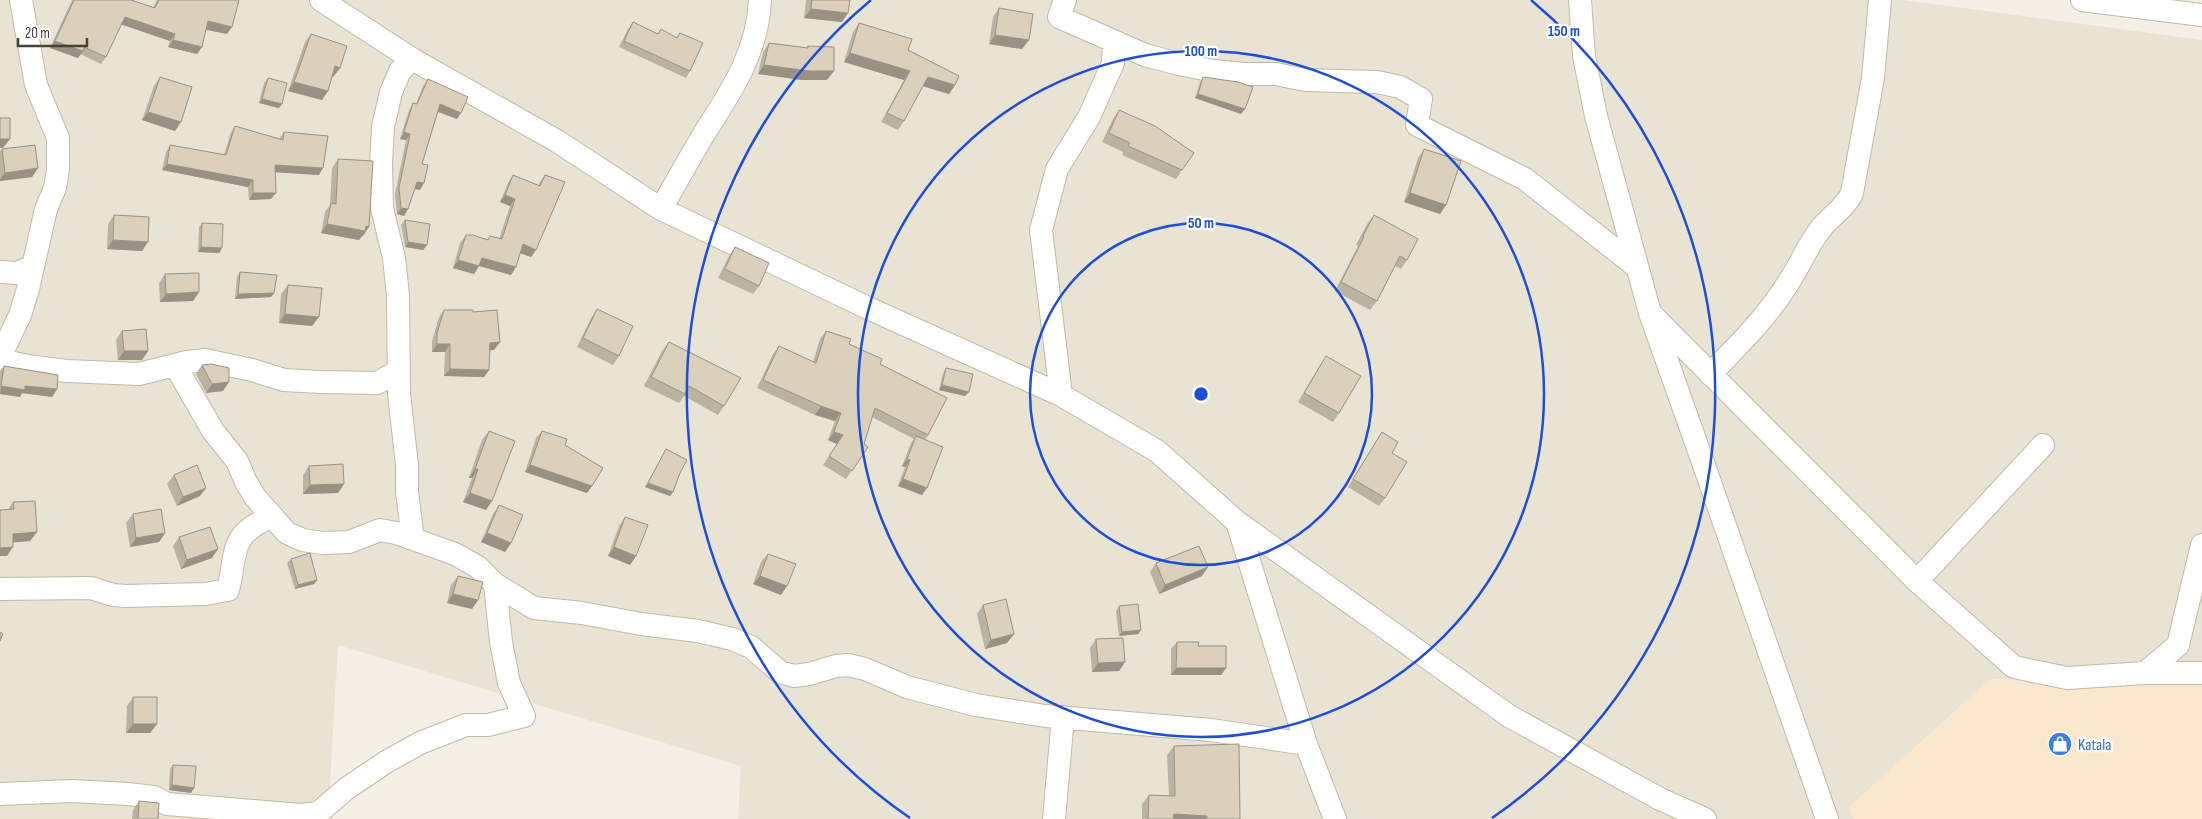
<svg xmlns="http://www.w3.org/2000/svg" width="2202" height="819" viewBox="0 0 2202 819" font-family="'Sofia Sans Condensed',sans-serif">
<style>
.residential{fill:#e9e3d3}
.commercial{fill:#f9e8ce}
.lines{fill:none;stroke-linecap:round;stroke-linejoin:round}
.minor-casing{stroke:#c1b9a7;stroke-width:24}
.minor{stroke:#fff;stroke-width:22}
.wall{fill:#bbb3a2}
.shaded-wall{fill:#999284}
.building{fill:#dad0bc;stroke:#999284}
.ring{fill:none;stroke:#1d4ed8;stroke-width:2.5}
.labels{text-anchor:middle;stroke-width:4.5;stroke-linejoin:round;paint-order:stroke}
.shop-label{font-size:16px;fill:#366cbe;stroke:#fff;text-anchor:start}
.centre{fill:#1d4ed8;stroke:#fff;stroke-width:2.5}
.ring-label{font-size:15px;text-anchor:middle;font-weight:bold;fill:#1d4ed8;stroke:#fff;stroke-width:4.5;stroke-linejoin:round;paint-order:stroke}
</style>
<rect width="100%" height="100%" fill="#f4f0e5"/>
<path class="residential" d="M0,0h1903l299,40v779h-1464l3,-53 -403,-121 -10,174h-328z"/>
<path class="commercial" d="M1990,679l212,3v137h-349l-4,-12z"/>
<g class="lines">
<g class="minor-casing">
<path id="minor" d="M321,0l91,59 145,82 104,68 207,99 193,87 96,56 80,71 69,222 29,75
M1065,0l-6,17 86,38 34,9 35,7 29,3h33l29,6 72,2 23,5 21,12 -4,26 108,54 112,88
M1580,0l4,56 12,60 54,197 55,155 122,351
M2082,0l120,15
M412,59l-12,12 -9,21 -8,35 -2,37 1,44 12,50 4,37 1,99 8,71v27l6,47
M661,209c15,-26 30,-54 46,-80 26,-40 51,-79 53,-129
M0,272l17,1 16,-7
M1654,317l263,264 97,86 53,11 78,-5 33,-28 24,-100
M0,357l20,-42 8,-26 18,-80 9,-21 3,-19v-31l-22,-53 -15,-85
M0,360l28,6 38,5 73,3 48,-12 18,-2 47,10 32,10 37,2 56,1 22,-12
M1710,374c29,-29 59,-59 80,-94 11,-17 19,-37 32,-53 10,-12 24,-20 30,-34l21,-115 7,-78
M1061,395l-20,-165 16,-61 32,-52 24,-54 1,-21
M1237,522l272,194 151,83 45,20
M1917,581l126,-136
M495,584l39,24 48,5 59,11 57,7 34,8 19,8 29,25 14,4 15,-2 27,-8 12,-1 17,4 42,18 69,18 69,11 166,14 95,14
M0,589l91,-1 22,7 13,1 79,-2 23,-4c10,-41 0,-54 44,-74
M2145,673h57
M0,794l72,-3 56,3 26,3 13,7 38,3 95,8 18,-2 28,-24 40,-27 34,-19 46,-18h22l36,-9 -15,-33 -8,-41 -6,-58 -17,-17 -23,-13 -59,-21 -16,-3 -31,12 -26,1 -20,-3 -16,-7 -32,-36 -9,-15 -9,-21 -24,-30 -38,-66
M1054,819l9,-102"/>
</g>
<use href="#minor" class="minor"/>
</g>
<path class="wall" d="M72,0h59l22,8 4,-8h82l-12,34 -21,-5 -4,18 -5,7 -29,-7 2,-6 -49,-17 -15,33 -5,7 -21,-10 -2,4 -28,-10z
M806,0h44l-8,22 -38,-4z
M999,8l30,32 -7,9 -33,-5 4,-27z
M633,22l25,12 3,-5 16,9 3,-5 10,38 -4,7 -67,-31 9,-18z
M859,23l49,27 47,35 -6,9 -26,-8 -19,35 -6,9 -17,-8 23,-42 -60,-18 9,-30z
M311,34l29,34 -7,9 -1,-1 -4,15 -6,9 -34,-9 17,-49z
M769,43l38,5 1,-2 19,34h-25l-44,-6 5,-22z
M160,77l15,54 -33,-11 12,-34z
M1203,77l38,37 -46,-16 5,-16z
M268,78l14,26 -3,4 -20,-5 5,-20z
M428,79l29,40 -19,-7 -16,52 -2,26 -6,-1 -10,27 -7,-2 -2,-20 11,-54 -6,-1 9,-29 4,-7 3,1 7,-18z
M1119,110l75,43 -18,26 -54,-24 1,-3 -21,-10 11,-23z
M235,126l44,13 5,-7 35,43 -44,-3 -4,27 -22,1 -1,-13 -86,-17 4,-18 4,-7 54,10 7,-23z
M2,149l36,19 -6,9 -32,4v-30z
M1424,149l22,56 -6,9 -36,-12 14,-44z
M338,159l25,77h-1l-3,4 -38,-7 4,-21 5,-7 2,-37z
M513,175l25,11 2,-4 5,-7 -14,82 -11,-4 -4,14 -5,8 -32,-9 -5,8 -21,-6 7,-25 6,-8 21,5 3,-4 9,3 11,-33 -10,-4 8,-19z
M114,215l28,36 -35,-2 1,-25z
M1374,215l33,45 -6,9 -6,-3 -18,35 -7,9 -35,-19 23,-45 -2,-1 11,-21z
M405,220l22,25 -4,5 -18,-3 -4,-22z
M202,223l20,25 -3,5 -21,-1 1,-25z
M735,247l24,39 -6,8 -35,-16 11,-22z
M240,272l34,21 -3,4 -36,2 2,-22z
M165,274l34,18 -6,9 -33,1 -1,-19z
M288,285l24,41 -33,-3 2,-29z
M597,309l22,47 -6,9 -36,-18 14,-29z
M444,310l29,2 27,30 -6,8h-4l-1,20 -5,7 -40,-1 1,-24h-13v-11l7,-24z
M122,331l26,20 -6,9h-24l-2,-20z
M826,331l54,33 48,71 -3,5 -3,55 -24,-9 7,-19 -3,-1 9,-23 3,-4 -42,-22 -8,27 4,3 -22,32 -23,-14 14,-21 -9,-4 7,-19 -20,-6 -58,-27 16,-34 6,-8 34,16 7,-23z
M669,342l55,64 -6,9 -34,-19 -5,7 -35,-17 18,-35z
M1326,356l13,57 -6,9 -35,-20 22,-37z
M202,365l21,26 -17,2 -10,-19z
M4,366l53,23 -5,8 -30,-4 -2,4 -20,-3v-23z
M946,368l19,28 -26,-6 4,-17z
M489,431l-3,79 -23,-8 9,-24h-3l13,-38z
M542,431l23,14 22,48 -62,-21 11,-34z
M1382,432l10,21 -7,45 -6,8 -31,-19z
M666,449l14,24 -7,19 -3,4 -25,-9z
M309,466l35,18 -6,9 -35,1v-19z
M174,475l26,21 -23,10 -10,-22z
M13,502l24,30 -7,9 -17,1 -6,14h-7v-46h8z
M499,505l12,38 -6,9 -24,-10 12,-28z
M133,514l32,19 -6,9 -29,5 -4,-24z
M625,517l11,39 -6,9 -22,-9 11,-30z
M179,537l33,21 -31,11 -8,-23z
M768,554l13,41 -28,-11 8,-22z
M291,559l26,21 -3,4 -19,5 -8,-26z
M1156,563l46,13 -43,18 -9,-22z
M458,576l20,24 -6,9 -25,-6 4,-18z
M983,605l31,29 -7,9 -22,6 -8,-35z
M1119,606l22,24 -3,4 -19,2 -3,-25z
M1096,639l29,23 -6,9 -27,1 -2,-24z
M1177,642l21,4 28,22 -5,7h-50v-26z
M133,697l24,27 -7,9h-24l1,-27z
M1174,746l66,73h-98v-15l7,-9 20,1 -2,-41z
M173,765l21,23 -3,5 -22,-3 1,-21z
M139,801l19,18h-26l1,-9z"/>
<path class="shaded-wall" d="M811,9l37,4 -6,9 -38,-4z
M125,17l50,17 -5,7 -50,-17z
M208,21l24,6 -5,7 -25,-5z
M995,35l34,5 -7,9 -33,-5z
M173,40l29,7 -5,7 -29,-7z
M55,41l28,10 -5,7 -28,-10z
M850,53l60,18 -6,9 -60,-18z
M764,65l70,6 -7,9h-25l-44,-6z
M335,66l5,2 -7,9 -4,-2z
M928,77l27,8 -6,9 -27,-8z
M294,82l34,9 -6,9 -34,-9z
M1198,94l47,15 -4,5 -46,-16z
M262,99l20,5 -3,4 -20,-5z
M440,104l21,9 -4,6 -21,-8z
M148,112l33,10 -6,9 -33,-11z
M404,132l6,2 -4,6 -6,-1z
M0,139h10l-7,9h-3z
M167,164l86,16 -5,7 -86,-17z
M275,165l48,3 -4,7 -48,-3z
M38,168l-6,9 -32,4v-2l5,-6z
M417,182l7,1 -4,7 -8,-2z
M253,193h23l-5,6 -22,1z
M1410,193l36,12 -6,9 -36,-12z
M505,195l10,4 -5,7 -10,-4z
M401,208l7,1 -4,7 -7,-2z
M327,224l39,2 3,1 -6,9h-1l-3,4 -38,-7z
M113,240l35,2 -6,9 -35,-2z
M408,242l19,3 -4,5 -18,-3z
M523,244l13,6 -5,7 -14,-5z
M201,247l21,1 -3,5 -21,-1z
M482,258l34,9 -5,8 -35,-10z
M458,260l21,6 -5,8 -21,-6z
M199,292l-6,9 -33,1 6,-8z
M274,293l-3,4 -36,2 3,-5z
M285,314l34,3 -7,9 -33,-3z
M500,342l-6,8 -9,1 5,-8z
M437,344h13l-5,8h-13z
M124,351h24l-6,9h-24z
M450,369l39,1 -5,7 -40,-1z
M229,382l-6,9 -17,2 6,-9z
M942,385l27,7 -4,4 -26,-6z
M1,386h24l32,3 -5,8 -30,-4 -2,4 -20,-3z
M821,406l20,7 -6,8 -20,-6z
M834,432l9,3 -6,9 -9,-4z
M907,459l3,1 -5,7 -3,-1z
M530,465l62,21 -5,7 -62,-21z
M475,469h3l-6,9h-3z
M903,479l24,9 -5,7 -24,-9z
M648,483l25,9 -3,4 -25,-9z
M344,484l-6,9 -35,1 7,-9z
M206,488l-6,8 -23,10 6,-9z
M470,493l22,8 -6,9 -23,-8z
M37,532l-7,9 -23,2 6,-9z
M165,533l-6,9 -29,5 6,-9z
M487,533l24,10 -6,9 -24,-10z
M13,547l-6,9h-7v-8z
M614,547l22,9 -6,9 -22,-9z
M218,549l-6,9 -31,11 6,-9z
M1208,567l-6,9 -43,18 6,-9z
M760,576l27,10 -6,9 -28,-11z
M317,580l-3,4 -19,5 3,-4z
M453,594l25,6 -6,9 -25,-6z
M1141,630l-3,4 -19,2 3,-4z
M1014,634l-7,9 -22,6 6,-9z
M1125,662l-6,9 -27,1 6,-9z
M1176,668h50l-5,7h-50z
M133,724h24l-7,9h-24z
M172,785l22,3 -3,5 -22,-3z
M1174,814l33,2 -2,3h-35z"/>
<path class="building" d="M74,0h57l24,8 4,-8h80l-7,27 -24,-6 -6,26 -29,-7 2,-6 -50,-17 -19,40 -22,-10 -1,4 -28,-10z
M812,0h38l-2,13 -37,-4z
M999,8l34,6 -4,26 -34,-5z
M633,22l25,12 3,-5 16,9 3,-5 23,10 -13,28 -66,-30z
M859,23l53,16 -4,11 51,26 -4,9 -27,-8 -24,44 -17,-8 23,-42 -60,-18z
M311,34l36,12 -7,22 -5,-2 -7,25 -34,-9z
M769,43l39,5v-2l26,1v24h-25l-45,-6z
M160,77l32,10 -11,35 -33,-10z
M1203,77l35,5 15,5 -8,22 -47,-15z
M268,78l19,5 -5,21 -20,-5z
M428,79l40,18 -7,16 -21,-9 -18,60 6,1 -4,18 -7,-1 -9,27 -7,-1 -2,-20 11,-54 -6,-2 9,-29 4,1z
M1119,110l36,16 39,27 -12,17 -54,-24 2,-3 -21,-10z
M0,118h10v21h-10z
M235,126l48,14 1,-8 44,4 -5,32 -48,-3 1,28h-23v-13l-86,-16 3,-19 56,10z
M35,145l3,23 -33,5 -3,-24z
M1424,149l37,12 -15,44 -36,-12z
M338,159l35,2 -4,66 -3,-1 -1,5 -38,-7 4,-21 5,1z
M513,175l27,11 5,-11 20,7 -29,68 -13,-6 -7,23 -34,-9 -3,8 -21,-6 8,-25h7l15,5 2,-4 12,3 13,-40 -10,-4z
M114,215l35,2 -1,25 -35,-2z
M1374,215l44,24 -11,21 -7,-4 -23,45 -36,-19 23,-45 -1,-1z
M405,220l25,4 -3,21 -19,-3z
M202,223l21,1 -1,24 -21,-1z
M735,247l34,16 -10,23 -34,-17z
M240,272l37,3 -3,18 -36,1z
M199,273v19l-33,2 -1,-20z
M288,285l34,3 -3,29 -34,-3z
M597,309l36,17 -14,30 -36,-18z
M444,310h29v2l24,-2 3,32 -10,1 -1,27 -39,-1v-25h-13v-11z
M146,329l2,22h-24l-2,-20z
M826,331l25,8 -2,5 33,15 -2,5 67,34 -19,37 -53,-27 -11,36 4,3 -16,24 -23,-15 14,-21 -9,-3 7,-19 -20,-7 -58,-26 16,-34 37,17z
M669,342l72,36 -17,28 -35,-20 -4,8 -34,-17z
M1326,356l35,20 -22,37 -35,-20z
M211,364l18,4v14l-17,2 -10,-19z
M4,366l54,9 -1,14 -32,-3v4l-24,-4z
M946,368l27,6 -4,18 -27,-7z
M489,431l26,10 -23,60 -22,-8 8,-24h-3z
M542,431l25,8 -2,6 38,23 -11,18 -62,-21z
M1382,432l16,10 -6,11 15,9 -22,36 -32,-19z
M916,436l27,11 -16,41 -24,-9 7,-19 -3,-1z
M666,449l21,11 -7,13 -7,19 -25,-9z
M343,464l1,20 -34,1 -1,-19z
M197,465l9,23 -23,9 -9,-22z
M35,501l2,31 -24,2v13l-13,1v-38l14,-1 -1,-7z
M499,505l24,10 -12,28 -24,-10z
M161,509l4,24 -29,5 -3,-24z
M625,517l23,8 -12,31 -22,-9z
M210,527l8,22 -31,11 -8,-23z
M1199,546l9,21 -43,18 -9,-22z
M310,553l7,27 -19,5 -7,-26z
M768,554l28,10 -9,22 -27,-10z
M458,576l25,6 -5,18 -25,-6z
M1006,599l8,35 -23,6 -8,-35z
M1138,604l3,26 -19,2 -3,-26z
M0,632l3,2 -3,7z
M1123,638l2,24 -27,1 -2,-24z
M1177,642h22l-1,4h28v22h-50z
M133,697h24v27h-24z
M1239,744l1,75h-33v-3l-33,-2 -1,5h-25l1,-24 26,1 -1,-50z
M173,765l23,1 -2,22 -22,-3z
M139,801l20,2 -1,16h-20z"/>
<g class="ring">
<circle cx="1201" cy="394" r="171"/>
<circle cx="1201" cy="394" r="343"/>
<path d="M910 818A514 514 0 0 1 871 0M1531 0A514 514 0 0 1 1492 818"/>
</g>
<defs>
<g id="shop-disc" transform="scale(1.25)"><circle r="9.5" fill="#3f7fe0" stroke="#fff"/><path d="M-5-2.5h2.3a2.7 3.5 0 0 1 5.4 0H5L5.5 6h-11ZM-1.5-2.5h3a1.5 2.3 0 0 0-3 0Z" fill="#fff"/></g>
</defs>
<g fill-rule="evenodd">
<use href="#shop-disc" x="2060" y="744"/>
</g>
<g class="labels">
<g class="shop-label">
<text x="2078" y="750">Katala</text>
</g>
</g>
<circle cx="1201" cy="394" r="8" class="centre"/>
<g class="ring-label">
<text x="1564" y="36">150 m</text>
<text x="1201" y="56">100 m</text>
<text x="1201" y="228">50 m</text>
</g>
<path d="M18 38v8h69v-8" fill="none" stroke="#484134" stroke-width="2.5"/>
<text x="25" y="38" font-size="15" fill="#484134" stroke="#ffffff" stroke-width="4" paint-order="stroke">20 m</text>
</svg>
